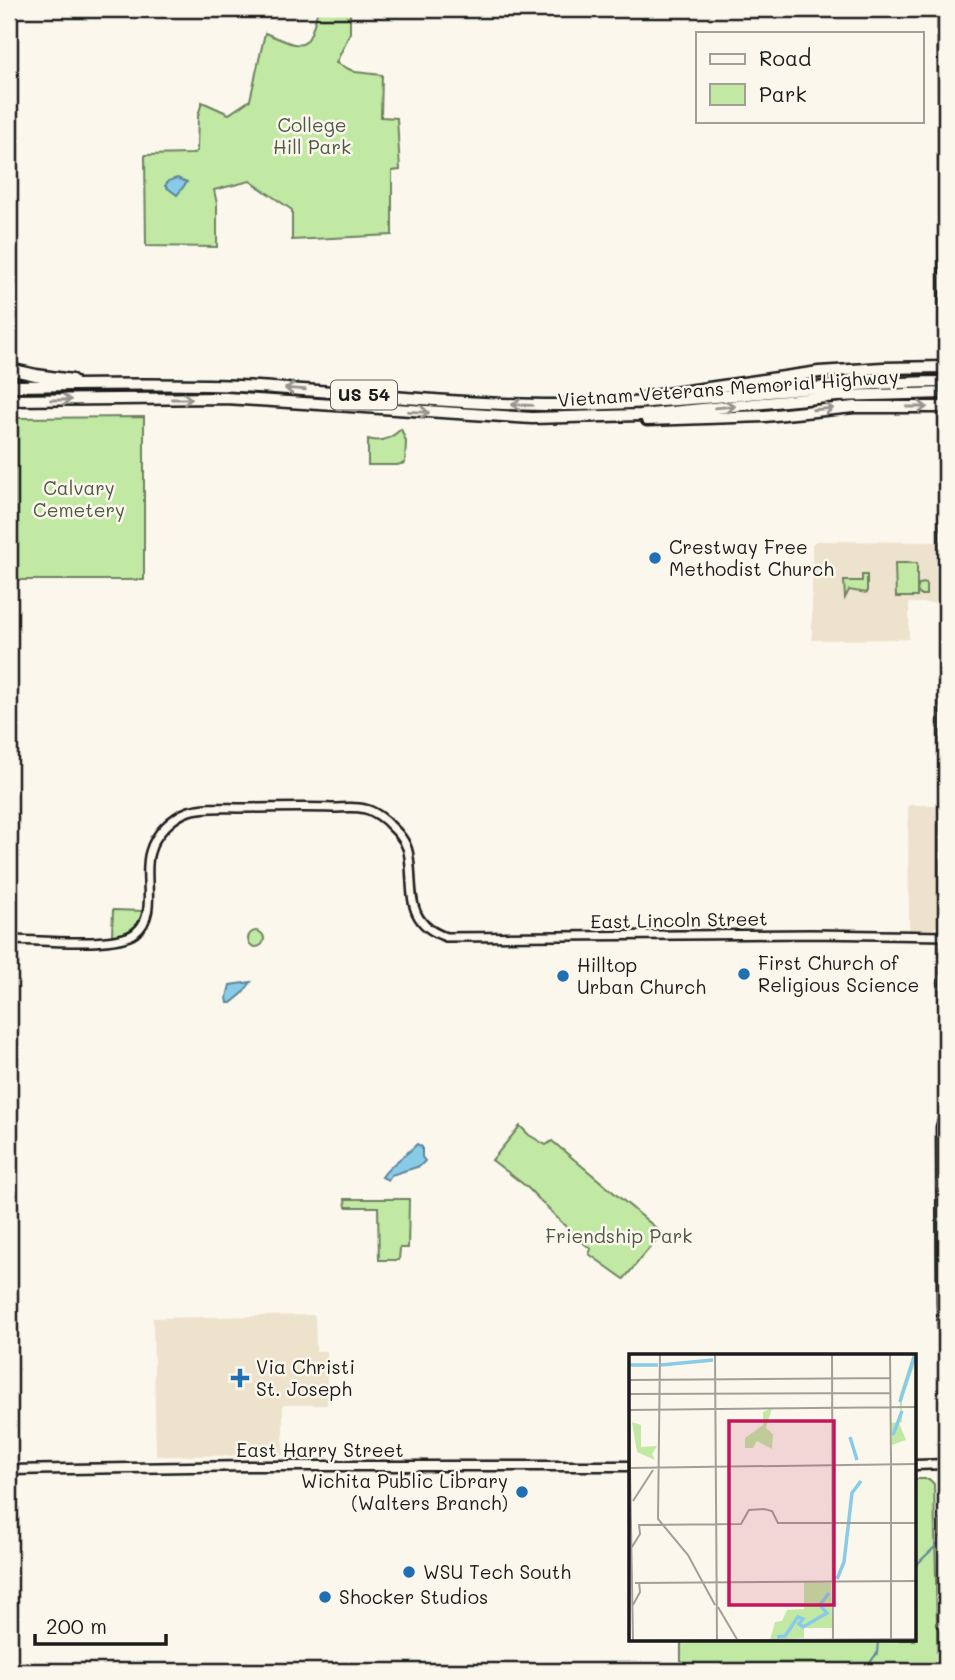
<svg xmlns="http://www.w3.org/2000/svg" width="955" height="1680" viewBox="0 0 955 1680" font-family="Mali,sans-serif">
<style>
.built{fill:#ede2cc}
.green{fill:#c1e9a4;stroke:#6e8260;stroke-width:2}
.water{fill:#88cbe9;stroke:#5d8597;stroke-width:2}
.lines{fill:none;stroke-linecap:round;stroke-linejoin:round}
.stream{stroke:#5d8597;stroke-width:2}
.tertiary-casing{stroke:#1c1c1c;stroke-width:12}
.secondary-casing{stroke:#1c1c1c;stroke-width:13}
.motorway-casing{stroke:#1c1c1c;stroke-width:15}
.tertiary{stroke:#fbf7ec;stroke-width:7}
.secondary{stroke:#fbf7ec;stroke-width:8}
.motorway{stroke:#fbf7ec;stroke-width:10}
.secondary-bridge-casing{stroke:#1c1c1c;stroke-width:13;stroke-linecap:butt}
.secondary-bridge{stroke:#fbf7ec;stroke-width:8}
.oneway{stroke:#97948e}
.poi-dot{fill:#1f6fb2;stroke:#fbf7ec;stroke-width:2.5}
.labels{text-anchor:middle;stroke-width:5;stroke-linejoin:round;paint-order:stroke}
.shield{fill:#fbf7ec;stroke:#5f5e5a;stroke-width:2}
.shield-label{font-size:18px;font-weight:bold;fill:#1c1c1c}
.park-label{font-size:19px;fill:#4e5a45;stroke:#fbf7ec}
.street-label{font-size:19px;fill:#1c1c1c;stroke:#fbf7ec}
.poi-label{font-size:19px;fill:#1c1c1c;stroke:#fbf7ec;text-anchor:start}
.inset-river{fill:none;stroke:#88cbe9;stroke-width:3.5}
.inset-road{fill:none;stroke:#a29f99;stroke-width:2}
.view{fill:#c2185b;fill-opacity:0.15;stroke:#c2185b;stroke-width:3.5}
.inset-edge{fill:none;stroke:#1c1c1c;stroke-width:3.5}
</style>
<rect width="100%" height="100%" fill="#fbf7ec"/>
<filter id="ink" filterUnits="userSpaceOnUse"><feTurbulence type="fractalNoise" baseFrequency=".0143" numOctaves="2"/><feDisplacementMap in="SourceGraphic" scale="14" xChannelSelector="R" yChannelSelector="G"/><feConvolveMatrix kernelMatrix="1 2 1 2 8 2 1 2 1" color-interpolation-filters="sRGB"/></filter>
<g filter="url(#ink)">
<path class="built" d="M816,541l120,1 1,61h-28v36l-97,1v-96z
M908,805h27l3,4 1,113 -5,7 -25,1z
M315,1315l1,36h11v54h-44v50l-127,1 -3,-138z"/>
<path class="green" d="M318,9h32v24l-14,30 19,9 27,3 -1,42 16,1 3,52 -8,1v64l-100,5v-30l-42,-29 -36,9 3,14v43l-71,-1 -1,-91 47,-1 5,-3 1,-35 4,-14 27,12 21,-14 15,-67c41,17 42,20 53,-24z
M144,417v163h-129v-162z
M401,429l5,12 -1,22 -8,2h-29v-26c13,4 24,-1 33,-10z
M895,563h22v28l2,-7 7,-1v12h-6l-3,-4v6h-21z
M862,575h5v18l-18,-3 -4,8 -1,-17h18z
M113,910l30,1c-4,15 -15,23 -31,24z
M248 939a8 8 0 1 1 16 0a8 8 0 1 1-16 0Z
M520,1126l9,9 17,10 6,-4 110,92 -38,46 -35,-25 2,-5 -15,-12 -49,-50 -35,-27z
M345,1199h64l-1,49h-8l-1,12h-20l-1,-53h-32z
M915,1479h14l5,5 4,187h-257v-31h234z"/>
<path class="water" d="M177,178l10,4 -10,13 -12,-9 3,-5z
M251,982l-9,12 -11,9h-3l-1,-6 3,-12z
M417,1144l5,3v10l3,4 -5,5 -29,9 -3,5 -6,-3c9,-14 24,-21 35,-33z"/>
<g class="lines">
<path class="stream" d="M915,1566l22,-21
M864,1671c7,-5 6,-12 13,-17l1,-14"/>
<g class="tertiary-casing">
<path id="tertiary" d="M9,940c28,0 106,8 126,-7 24,-18 7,-56 15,-81 5,-18 22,-35 39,-41 17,-5 36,-3 53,-3 30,0 61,-1 91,0 10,0 22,-2 32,1 9,2 20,10 26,17 9,8 17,18 18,31 5,34 -5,66 37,80l365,-3 135,2"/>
</g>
<g class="secondary-casing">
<path id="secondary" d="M943,9l2,361
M945,401v712l-4,14 1,176 1,26 3,9
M915,1465l31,-1
M9,1470l241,-4h381
M946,1522v14"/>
</g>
<g class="motorway-casing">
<path id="motorway" d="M9,369l27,6 36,5
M9,386c76,-1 152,-3 228,0 102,4 204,18 307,19 135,2 268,-23 402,-23
M646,397l173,-25 64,-4 62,-1
M9,400l217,-2 306,20 108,-3 197,-19 109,-3
M647,420l118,-4 89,-9h91"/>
</g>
<use href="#tertiary" class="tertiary"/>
<use href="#secondary" class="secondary"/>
<use href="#motorway" class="motorway"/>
<g class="secondary-bridge-casing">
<path id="secondary-bridge" d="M945,373v26"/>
</g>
<use href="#secondary-bridge" class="secondary-bridge"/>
</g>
<defs><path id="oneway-shaft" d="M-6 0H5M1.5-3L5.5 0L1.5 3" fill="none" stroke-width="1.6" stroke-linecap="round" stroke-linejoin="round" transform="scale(1.75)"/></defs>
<g class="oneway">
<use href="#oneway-shaft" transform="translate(295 389) rotate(-176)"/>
<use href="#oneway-shaft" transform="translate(182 399)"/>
<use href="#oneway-shaft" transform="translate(61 400)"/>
<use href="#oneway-shaft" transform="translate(522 405) rotate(-178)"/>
<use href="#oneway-shaft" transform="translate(725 407) rotate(-5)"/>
<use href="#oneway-shaft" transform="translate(917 407)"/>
<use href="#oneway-shaft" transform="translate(823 409) rotate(-4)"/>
<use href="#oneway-shaft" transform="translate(419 412) rotate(3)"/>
</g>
</g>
<g class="poi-dot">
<circle cx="655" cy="558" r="7"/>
<circle cx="744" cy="974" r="7"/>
<circle cx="563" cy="976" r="7"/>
<path d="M236.5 1367.5h7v7h7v7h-7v7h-7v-7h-7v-7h7z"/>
<circle cx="522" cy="1492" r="7"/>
<circle cx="409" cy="1572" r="7"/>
<circle cx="325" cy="1597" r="7"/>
</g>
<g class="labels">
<rect class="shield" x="331" y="380.5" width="66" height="29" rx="5"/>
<g class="shield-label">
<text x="364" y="401">US 54</text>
</g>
<g class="park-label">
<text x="312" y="132">College<tspan x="312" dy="22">Hill Park</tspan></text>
<text x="79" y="495">Calvary<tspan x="79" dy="22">Cemetery</tspan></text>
<text x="619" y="1243">Friendship Park</text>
</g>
<g class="street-label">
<text transform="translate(728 388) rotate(-4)" y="7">Vietnam Veterans Memorial Highway</text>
<text transform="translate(679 920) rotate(-1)" y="7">East Lincoln Street</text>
<text x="320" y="1457">East Harry Street</text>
</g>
<g class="poi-label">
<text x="669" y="554">Crestway Free<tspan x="669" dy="22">Methodist Church</tspan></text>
<text x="758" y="970">First Church of<tspan x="758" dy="22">Religious Science</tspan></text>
<text x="577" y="972">Hilltop<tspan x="577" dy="22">Urban Church</tspan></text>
<text x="256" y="1374">Via Christi<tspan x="256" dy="22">St. Joseph</tspan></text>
<text x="508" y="1488" text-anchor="end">Wichita Public Library<tspan x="508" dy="22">(Walters Branch)</tspan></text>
<text x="423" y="1579">WSU Tech South</text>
<text x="339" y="1604">Shocker Studios</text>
</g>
</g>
<g transform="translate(629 1354)">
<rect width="287" height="287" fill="#fbf7ec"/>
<path d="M284,0l3,7 -14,37v24l-3,1 7,17 -14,5 -1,-22 7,-1 3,-6 -2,-19zM143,54l-6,20 7,6 -1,15 -15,-8 -4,7h-8v-10l18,-13v-13zM3,68l9,3v22l16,-1 -5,8 3,6 -18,-8zM175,228l27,1 1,45h-28v10l-34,2 5,-18 7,-1 5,-11 17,-1z" fill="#c1e9a4"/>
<path class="inset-river" d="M0,11h29M32,11l52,-5M271,48l15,-48M264,81l9,-24M221,83l7,23M208,225l7,-17 8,-69 9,-12M148,283l8,-1 13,-19 5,2 -4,5 4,3 24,-14 -7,-8 9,-12"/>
<path class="inset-road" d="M31,0l-2,165 30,36 27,50M86,0l2,287M203,0l1,287M261,0l1,106M0,26l261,-2M0,40l261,-1M0,54l4,233M0,56l287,-3M0,114l287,-4M4,147l20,-31M10,171l102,-1 8,-14 15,-1 8,2 6,12h138M3,193l8,-13 -1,-10M6,229l281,-2M4,251l7,-13 -1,-10M89,253l20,34M262,285v-183M4,287l283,-2"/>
<path class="view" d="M100,67h105v184h-105z"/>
<rect width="287" height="287" class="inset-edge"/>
</g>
<rect width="955" height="1680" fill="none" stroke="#fbf7ec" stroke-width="35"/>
<rect x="18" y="18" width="920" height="1645" fill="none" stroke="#1c1c1c" stroke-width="2.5" filter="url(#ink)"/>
<rect x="696" y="32" width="228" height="91" fill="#fbf7ec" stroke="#a29f99" stroke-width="2"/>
<rect x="710" y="54" width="35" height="10" fill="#fbf7ec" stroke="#a29f99" stroke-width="2"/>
<text x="759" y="66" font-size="21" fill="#1c1c1c">Road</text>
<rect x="710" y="84" width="35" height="21" fill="#c1e9a4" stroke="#a29f99" stroke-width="2"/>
<text x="759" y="102" font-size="21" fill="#1c1c1c">Park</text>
<path d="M35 1634v10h131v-10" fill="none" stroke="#1c1c1c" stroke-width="3.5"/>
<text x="46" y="1634" font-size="21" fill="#1c1c1c" stroke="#fbf7ec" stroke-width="5" paint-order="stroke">200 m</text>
</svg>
